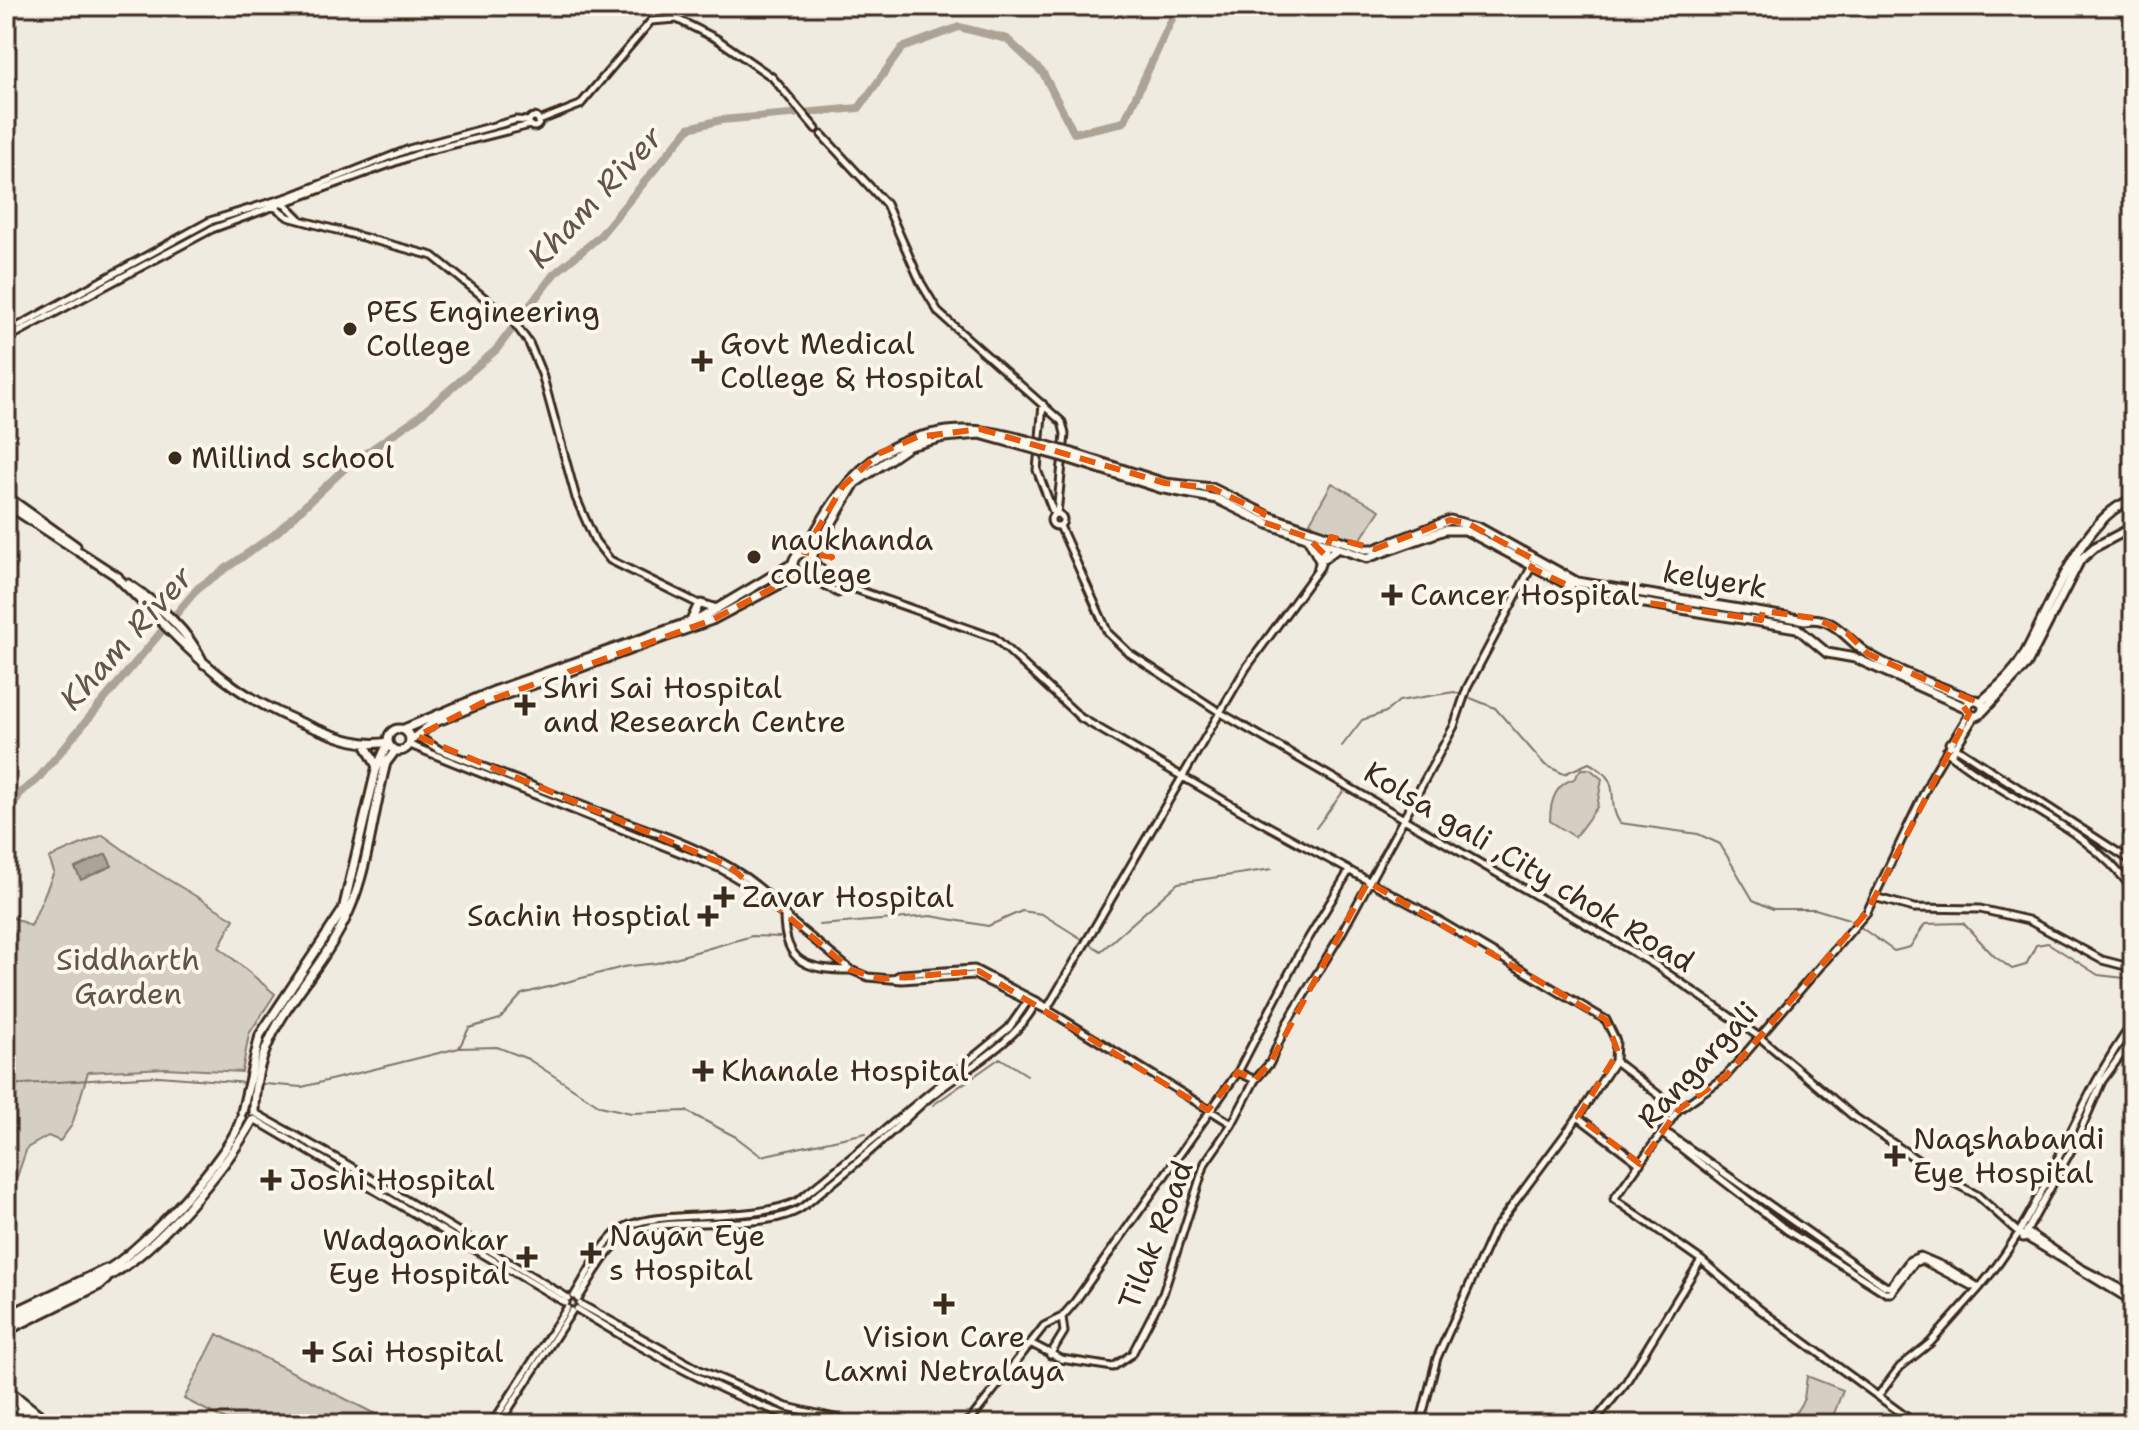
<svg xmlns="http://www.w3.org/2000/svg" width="2139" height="1430" viewBox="0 0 2139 1430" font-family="'Shantell Sans',sans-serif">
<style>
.green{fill:#d5cec3;stroke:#887c70;stroke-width:2}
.water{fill:#aca397;stroke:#7f7367;stroke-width:2}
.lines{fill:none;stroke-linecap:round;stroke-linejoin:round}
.stream{stroke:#7f7367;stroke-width:2}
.river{stroke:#aca397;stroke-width:8}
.tertiary-casing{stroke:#3b2a1e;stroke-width:11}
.primary-casing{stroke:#3b2a1e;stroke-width:13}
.trunk-casing{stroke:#3b2a1e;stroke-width:14}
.tertiary{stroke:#fbf7ec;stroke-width:5}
.primary{stroke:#fbf7ec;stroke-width:7}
.trunk{stroke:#fbf7ec;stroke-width:8}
.primary-bridge-casing{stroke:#3b2a1e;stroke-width:13;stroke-linecap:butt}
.primary-bridge{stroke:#fbf7ec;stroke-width:7}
.marked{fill:none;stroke:#e8590c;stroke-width:6;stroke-dasharray:16 10;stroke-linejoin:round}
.poi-dot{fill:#3b2a1e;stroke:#fbf7ec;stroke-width:3}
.labels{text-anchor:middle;stroke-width:8;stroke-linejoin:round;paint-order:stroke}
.poi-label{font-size:30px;fill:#3b2a1e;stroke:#fbf7ec;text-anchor:start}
.street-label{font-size:30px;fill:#3b2a1e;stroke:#fbf7ec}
.park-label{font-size:30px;fill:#625347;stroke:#fbf7ec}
.water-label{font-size:32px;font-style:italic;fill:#635448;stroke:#fbf7ec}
</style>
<rect width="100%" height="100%" fill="#f0ebe0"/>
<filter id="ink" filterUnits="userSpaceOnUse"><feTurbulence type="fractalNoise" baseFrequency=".0125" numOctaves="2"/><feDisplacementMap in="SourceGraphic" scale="16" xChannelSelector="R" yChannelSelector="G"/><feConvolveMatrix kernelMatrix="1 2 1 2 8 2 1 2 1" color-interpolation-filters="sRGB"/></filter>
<g filter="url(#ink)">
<path class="green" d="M1332,483l48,27 -20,30 -43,-11 -7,-7z
M1581,769h9l12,10 -5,28 -22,30 -25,-16c0,-18 5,-37 24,-42z
M103,835l46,33 85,51 -15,28 56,47 -26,40 -7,38 -77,-4 -77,4 -16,53 -12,16 -12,-5 -21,12 -10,29 -8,6 -3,-4v-265l25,12 23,-54 -5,-14z
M217,1334l178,90h-161l-50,-25z
M1807,1376l36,14 -13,34 -40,-2 14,-23z"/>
<path class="water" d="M106,854l6,12 -31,14 -6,-12z"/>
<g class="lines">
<path class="stream" d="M1468,697l27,11 50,57 19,9 25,-11c37,19 15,37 31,60l78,11 22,10 33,56 20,9h42l34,10 45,32 16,-4 15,-23 38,-1 31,33 18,13 14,-4 10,-20 12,-2 50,32 35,4
M1342,746l20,-26 24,-8 13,-11 55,-9 8,3
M1316,828l29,-39
M819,925l112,-9 57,10 34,-15 20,3 59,37 77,-68 94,-14
M459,1048l38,-1 31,12 72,47 31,7 55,-2 50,26 25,19 105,-23
M6,1085l153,-9 143,11 157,-39 10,-20 31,-9 22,-25 101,-27 34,-4 95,-27 28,1
M933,1105l67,-47 27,17"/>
<path class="river" d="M6,817l15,-25 15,-11 162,-193 77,-54 71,-67 72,-50 78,-67 58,-76 45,-37 90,-109 32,-8 138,-12 43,-60 57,-21 48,12 36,34 31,60 50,-11 54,-116"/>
<g class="tertiary-casing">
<path id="tertiary" d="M529 122a5 5 0 1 1 10 0a5 5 0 1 1-10 0Z
M539,121l41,-16 71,-84 26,-2 40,20 55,38 44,52
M822,135l64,69 35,79 18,30 123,109 3,12 -8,80
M270,203l18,14 145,39 80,65 16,22 13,31 34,124 19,43 15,19 91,45
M284,203l15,15
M6,333l204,-112 78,-24 121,-48 107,-29 13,1
M6,339l206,-110 211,-77 107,-27
M1043,404l-6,66 17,44
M1051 520a6 6 0 1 1 12 0a6 6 0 1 1-12 0Z
M1060,526l48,107 21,20 92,60 433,251 104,72 95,80 88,60 36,19 42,38 114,69
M815,564l26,20 154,54 86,80 178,103 157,86 190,113 10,21 -1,20 -37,56 -84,113 -57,128 -17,66
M1317,571l7,-29
M808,575l30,18 11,-6
M417,736l23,14c52,20 103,40 154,60 67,25 152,49 195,109
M1949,743l184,119
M410,745l311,124 22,13 108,88 17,7 34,3 72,-5 79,38 179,111
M1946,751c60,50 139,72 187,139
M1951,755l24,-39
M1874,897l40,11 66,1 48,11 74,40 31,8
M784,918c1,45 23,52 66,52
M894,978l8,-4 72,-5 75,39
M1048,1007l198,-339 74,-101 8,-24
M1615,1061l63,49
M1238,1072l17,8
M255,1113l88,49 225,136
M1578,1117l62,47
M254,1119l312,184
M1662,1133l8,2 215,151 5,1 20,-27 10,-4 28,12 29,18
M1664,1135l124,96 98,62h5l23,-30 8,-3 51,27h7c69,-81 91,-180 153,-264
M2026,1231l55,37 52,27
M2023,1238l52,-95 27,-62 31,-43
M574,1296c13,-20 26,-51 46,-66 33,-23 132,-6 178,-29l211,-173 21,-30
M578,1299c14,-21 27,-49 48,-63 32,-23 126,-4 168,-24 10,-4 20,-15 29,-22 36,-27 68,-58 101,-88 38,-33 90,-55 113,-101
M580,1304l120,66 87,37 74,17
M577,1309c67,41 166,98 241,115
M6,1315l100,-47
M6,1332l94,-46 7,-6
M1032,1344l29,15 52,8 19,-13 31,-60 42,-131 27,-39 23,-44 15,-17 17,-40 53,-87 114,-210 13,-38 66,-124
M1050,1355l14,-23 -2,-15
M1878,1396l22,-29 30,-24 50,-56
M492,1424l75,-116
M499,1424l73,-113
M962,1424l9,-5 73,-93 18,-9 12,-14 164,-231 61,-118 50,-83
M1592,1424l33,-40 76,-124
M1916,1424l-157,-115 -58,-49 -87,-61 64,-89 48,-34 141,-164 66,-138 36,-60"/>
</g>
<g class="primary-casing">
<path id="primary" d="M1072,453l93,30 47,5 59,29 94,32h10l75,-29 28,7 99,55 228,38c29,-6 42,21 63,34 31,19 70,31 104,46
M1070,459l90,29 57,11 51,25 99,34 78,-28h20l119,63 213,35 30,25 28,5 112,50
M6,496l70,50
M6,504l112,73
M1309,540l10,19
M804,552c30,-55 61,-105 127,-118
M793 564a11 11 0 1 1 22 0a11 11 0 1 1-22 0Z
M812,556l43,-73 54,-37 35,-9
M1323,559l15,-11
M115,575c71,69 104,118 202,154 23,9 46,18 71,13
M128,584c31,21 60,46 76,80
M701,604l16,5
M691,621l6,-13
M1967 708a8 8 0 1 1 16 0a8 8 0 1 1-16 0Z
M1981,702c15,-14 31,-26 42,-45 24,-42 61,-145 110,-157
M1983,711l44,-47 53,-104 15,-13 38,-20
M388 740a11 11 0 1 1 22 0a11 11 0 1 1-22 0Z
M404,729l90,-38 207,-73 91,-54
M411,740l22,-17 49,-20 230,-83 87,-46
M365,744l11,21
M242,1112l18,-77 83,-125 33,-140 12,-27
M254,1112c0,-90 62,-126 95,-201 20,-46 24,-100 37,-148l9,-12
M6,1319c34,-16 72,-31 104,-51 34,-21 122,-113 131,-150
M6,1326c42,-20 89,-37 126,-65 40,-31 96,-96 120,-140"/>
</g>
<g class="trunk-casing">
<path id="trunk" d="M6,1389l44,35
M6,1398l32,26"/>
</g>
<use href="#tertiary" class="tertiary"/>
<use href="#primary" class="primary"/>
<use href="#trunk" class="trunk"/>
<g class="primary-bridge-casing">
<path id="primary-bridge" d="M931,434c50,-12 93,6 141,19
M944,437l36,-3 90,25"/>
</g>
<use href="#primary-bridge" class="primary-bridge"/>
</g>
</g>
<path class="marked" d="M980,429l185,54 47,5 52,25 -4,8 47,16 17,17 7,-17 44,12 75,-29 17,3 68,37 -4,8 53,25 177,27 2,-9 51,7 33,15 21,21 104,46 -9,6 6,8 -102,198 -141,164 -48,34 -38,54 -62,-47 40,-65 -12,-32 -238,-138 -98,181 -15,17 -17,-8 -30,38 -229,-139 -98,8 -30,-9 -122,-104 -312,-130 65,-33 230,-83 120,-63 -28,-5 39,-66 35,-32 39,-17z"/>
<g class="poi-dot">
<circle cx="350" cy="329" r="8"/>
<path d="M698 349h8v8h8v8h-8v8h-8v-8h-8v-8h8z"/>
<circle cx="175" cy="458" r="8"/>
<circle cx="754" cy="557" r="8"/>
<path d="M1388 583h8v8h8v8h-8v8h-8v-8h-8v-8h8z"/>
<path d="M521 693h8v8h8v8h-8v8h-8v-8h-8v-8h8z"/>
<path d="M720 885h8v8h8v8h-8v8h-8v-8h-8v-8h8z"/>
<path d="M704 904h8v8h8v8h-8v8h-8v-8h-8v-8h8z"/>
<path d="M699 1059h8v8h8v8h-8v8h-8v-8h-8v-8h8z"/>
<path d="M1891 1144h8v8h8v8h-8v8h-8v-8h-8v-8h8z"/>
<path d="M267 1168h8v8h8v8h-8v8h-8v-8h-8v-8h8z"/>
<path d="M587 1241h8v8h8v8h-8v8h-8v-8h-8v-8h8z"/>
<path d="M523 1245h8v8h8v8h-8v8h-8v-8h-8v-8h8z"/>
<path d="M940 1292h8v8h8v8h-8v8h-8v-8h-8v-8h8z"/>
<path d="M309 1340h8v8h8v8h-8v8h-8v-8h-8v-8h8z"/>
</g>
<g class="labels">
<g class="poi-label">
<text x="366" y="322">PES Engineering<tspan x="366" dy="34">College</tspan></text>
<text x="720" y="354">Govt Medical<tspan x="720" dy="34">College &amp; Hospital</tspan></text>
<text x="191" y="468">Millind school</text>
<text x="770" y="550">naukhanda<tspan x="770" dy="34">college</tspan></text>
<text x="1410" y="605">Cancer Hospital</text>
<text x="543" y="698">Shri Sai Hospital<tspan x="543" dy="34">and Research Centre</tspan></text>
<text x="742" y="907">Zavar Hospital</text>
<text x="690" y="926" text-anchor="end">Sachin Hosptial</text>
<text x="721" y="1081">Khanale Hospital</text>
<text x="1913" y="1149">Naqshabandi<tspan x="1913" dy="34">Eye Hospital</tspan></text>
<text x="289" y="1190">Joshi Hospital</text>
<text x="609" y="1246">Nayan Eye<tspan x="609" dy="34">s Hospital</tspan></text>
<text x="509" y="1250" text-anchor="end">Wadgaonkar<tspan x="509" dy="34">Eye Hospital</tspan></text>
<text x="944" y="1347" text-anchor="middle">Vision Care<tspan x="944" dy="34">Laxmi Netralaya</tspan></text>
<text x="331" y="1362">Sai Hospital</text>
</g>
<g class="street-label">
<text transform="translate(1715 580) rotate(9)" y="10">kelyerk</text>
<text transform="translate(1529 867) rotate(31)" y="10">Kolsa gali ,City chok Road</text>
<text transform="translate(1698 1065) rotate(-47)" y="10">Rangargali</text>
<text transform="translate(1156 1235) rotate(-69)" y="10">Tilak Road</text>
</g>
<g class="park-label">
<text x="128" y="970">Siddharth<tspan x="128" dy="34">Garden</tspan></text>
</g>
<g class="water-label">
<text transform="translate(595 197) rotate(-47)" y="11">Kham River</text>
<text transform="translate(126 638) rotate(-48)" y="11">Kham River</text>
</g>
</g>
<rect width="2139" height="1430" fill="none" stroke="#fbf7ec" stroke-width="32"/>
<rect x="16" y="16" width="2107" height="1398" fill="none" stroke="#3b2a1e" stroke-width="3" filter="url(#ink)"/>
</svg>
